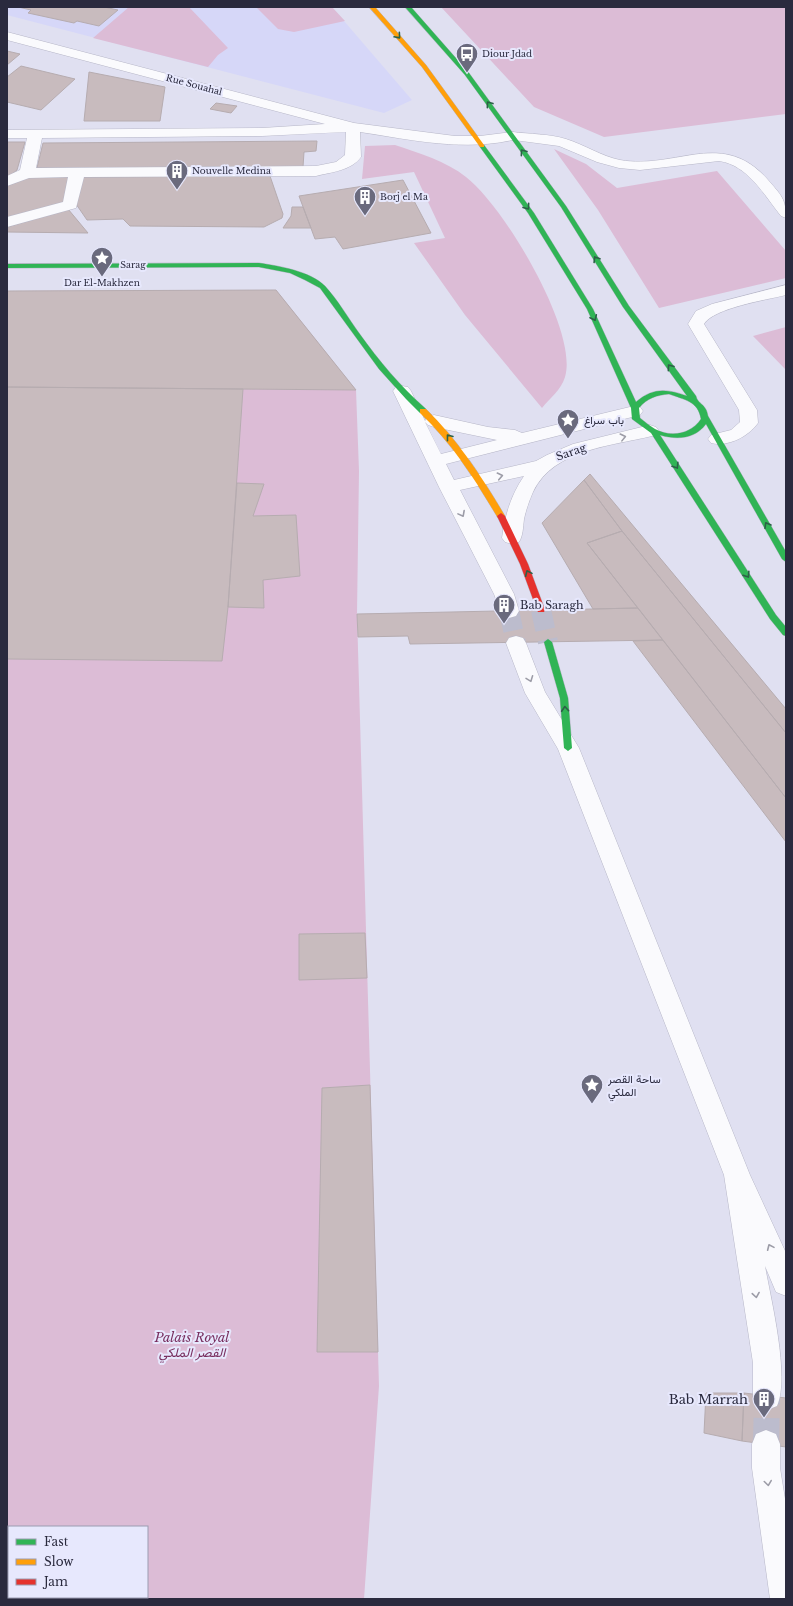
<svg xmlns="http://www.w3.org/2000/svg" width="793" height="1606" viewBox="0 0 793 1606" font-family="'Libre Baskerville',Vazirmatn,serif">
<style>
.built{fill:#d6d7f8}
.green{fill:#dcbcd6;fill-rule:evenodd}
.building{fill:#c8bbbe;stroke:#b6acb0}
.lines{fill:none;stroke-linecap:round;stroke-linejoin:round}
.street-tunnel-far1{stroke:#bcbccd;stroke-width:20;stroke-dasharray:20 10;stroke-linecap:butt}
.street-tunnel{stroke:#bcbccd;stroke-width:26;stroke-dasharray:26 14;stroke-linecap:butt}
.secondary-tunnel{stroke:#bcbccd;stroke-width:20;stroke-dasharray:20 10;stroke-linecap:butt}
.lane-casing{stroke:#b7b7c8;stroke-width:1}
.street-casing{stroke:#b7b7c8;stroke-width:1}
.fast-casing{stroke:#b7b7c8;stroke-width:1}
.slow-casing{stroke:#b7b7c8;stroke-width:1}
.jam-casing{stroke:#b7b7c8;stroke-width:1}
.lane{fill:#fafafd;fill-rule:evenodd}
.street{fill:#fafafd;fill-rule:evenodd}
.fast{fill:#30b455;fill-rule:evenodd}
.slow{fill:#ff9f0a;fill-rule:evenodd}
.jam{fill:#e5322d;fill-rule:evenodd}
.oneway{stroke:#2c6147}
.oneway2{stroke:#9c9ca7}
.labels{text-anchor:middle;stroke-width:4;stroke-linejoin:round;paint-order:stroke}
.far-poi-label{font-size:9px;fill:#2a2a3e;stroke:#e7e8fd;text-anchor:start}
.far-street-label{font-size:9px;fill:#2a2a3e;stroke:#e7e8fd}
.poi-label{font-size:11px;fill:#2a2a3e;stroke:#e7e8fd;text-anchor:start}
.street-label{font-size:11px;fill:#2a2a3e;stroke:#e7e8fd}
.near-park-label{font-size:13px;font-style:italic;fill:#782e5f;stroke:#e7e8fd}
.near-poi-label{font-size:13px;fill:#2a2a3e;stroke:#e7e8fd;text-anchor:end}
</style>
<rect width="100%" height="100%" fill="#e0e0f1"/>
<path class="built" d="M7,7h325l80,93 -28,13 -377,-98z"/>
<path class="green" d="M129,7h60l39,41 -10,7 -10,12 -115,-29z
M256,7h76l13,14 -51,11 -16,-3z
M441,7h345v107l-182,23 -70,-30z
M395,145c24,8 51,16 71,32 37,28 113,154 99,200 -4,13 -15,21 -23,31l-77,-93 -51,-72 31,-5 -31,-66 -52,7 3,-33z
M554,149l32,15 31,24 100,-17 69,80v27l-127,30 -61,-98z
M276,290l80,100 3,81 -2,143 22,772 -15,213h-357v-1308zM9,1527h138v70h-138z
M786,327v43l-33,-34z"/>
<path class="building" d="M18,7h86l14,3 -19,16 -22,-5 -3,2 -46,-10 3,-3z
M7,51l13,3 -13,11z
M21,66l54,13 -34,31 -34,-8v-25z
M89,72l76,15 -5,34h-76z
M216,103l21,3 -6,7 -21,-4z
M317,141l-1,10 -12,1 -1,15 -266,1 6,-25z
M7,142h18l-8,28 -10,8z
M32,176h39l-8,28 -56,14v-32z
M270,176l13,38 -1,4 -18,9 -134,-1 -7,-7 -36,1 -11,-16 6,-27z
M403,180l28,53 -88,16 -8,-12 -20,2 -16,-43z
M292,207h11l8,21h-28l8,-12z
M68,209l20,24 -81,-1v-5z
M276,290l80,100 -349,-3v-96z
M7,387l236,2 -15,218 -6,54 -215,-2z
M590,474l196,235v24l-164,-202 -38,-51z
M584,480l38,51 -35,12 51,65 -45,1 -51,-86z
M237,483l27,1 -11,32 43,-1 4,61 -37,4 1,28 -36,-1z
M622,531l164,202v65l-199,-255z
M638,608l25,32 -253,4 -2,-8 -50,1 -1,-23z
M663,640l123,158v44l-153,-201z
M365,933l2,45 -68,2v-46z
M370,1085l8,267h-61l5,-264z
M706,1393h38l-2,48 -38,-8z
M744,1393l42,5v49l-44,-6z"/>
<g class="lines">
<path class="street-tunnel-far1" d="M509,611l7,32"/>
<path class="street-tunnel" d="M766,1444l1,-48"/>
<path class="secondary-tunnel" d="M541,610l7,32"/>
<g class="lane-casing">
<path id="lane" d="M512,132c17,2 38,2 54,7 19,6 35,17 54,21 57,10 103,-33 149,21 12,14 17,18 17,37l-5,-2c-17,-21 -33,-51 -62,-55l-79,9 -21,-2 -22,-6 -38,-16 -52,-7 -2,-3 2,-3z
M786,285v10c-20,5 -72,13 -82,29l53,86 1,13c-10,14 -30,24 -47,20l-3,-4 3,-4 20,-5 9,-8 -1,-12 -51,-86 8,-13 16,-7z"/>
</g>
<g class="street-casing">
<path id="street" d="M7,32l347,91 101,13h25l32,-4 5,1 2,3 -2,3c-52,13 -104,1 -157,-7l1,25c-10,14 -30,15 -45,19l-232,1 -8,31 -69,19v-10l56,-15 5,-25 -39,1 -22,8v-10l13,-6 7,-32h-20v-8l255,-2 63,-4 -318,-84zM346,132l-1,23 -9,7 -20,4 -280,2 6,-30 220,-2z
M402,386l6,1 3,4 14,30 3,-4 6,-2 54,12 27,3 7,3 112,-27 6,1 3,4 -3,4 -194,49 8,16 82,-19 11,-6 26,-11 77,-19 6,2 3,4 -3,4c-42,11 -102,13 -123,57 -4,9 -7,18 -9,27 -1,8 -1,17 -5,23l-7,2 -7,-2 -3,-4c3,-23 9,-43 22,-62l-64,14 54,104 5,17 -3,5 -7,2 -7,-2 -8,-22 -55,-107 -46,-96 3,-4zM425,422l3,3 6,2 63,13 -56,14z
M516,636l7,2 3,5 19,49 34,56 171,427 36,78v43l-10,-4 -11,-26c6,34 25,110 12,140l-10,4 -10,-4 -4,-10v-33l-29,-188 -166,-426 -33,-56 -19,-50 3,-5z
M766,1430l10,4 4,10v24l6,37v94h-16l-18,-131v-24l4,-10z"/>
</g>
<g class="fast-casing">
<path id="fast" d="M405,7h6l58,66 97,133 63,100 67,90c2,9 10,7 12,20l78,136v10l-4,-3 -76,-135c-11,15 -29,16 -46,11l116,180 10,12v9l-3,-1 -13,-16 -119,-186 -19,-14 -1,-11 -44,-99 -59,-96 -48,-66v-2h4l50,68 59,96 43,93c17,-15 32,-13 51,-6l-64,-89 -62,-100 -96,-132zM669,394c16,6 29,7 32,25 -10,15 -30,19 -46,10 -5,-3 -10,-7 -15,-11l-1,-10c8,-10 18,-13 30,-14z
M259,263c20,3 51,8 66,23 13,14 23,32 34,47 20,28 41,53 67,76v4h-6l-14,-14 -27,-30 -59,-81 -15,-8 -15,-7 -31,-6 -252,1v-4z
M548,639l4,3 16,56 4,50 -4,3 -4,-3 -4,-50 -16,-56z"/>
</g>
<g class="slow-casing">
<path id="slow" d="M369,7h6l51,58 58,80v2h-4l-58,-80z
M420,409h6c32,31 56,68 79,107l-1,2h-6c-23,-38 -45,-74 -78,-105z"/>
</g>
<g class="jam-casing">
<path id="jam" d="M501,513l4,3 23,48 17,46 -1,2h-6l-1,-2 -17,-46 -23,-48z"/>
</g>
<use href="#lane" class="lane"/>
<use href="#street" class="street"/>
<use href="#fast" class="fast"/>
<use href="#slow" class="slow"/>
<use href="#jam" class="jam"/>
</g>
<defs><path id="oneway-chevron" d="M-2-3.5L2.5 0L-2 3.5" fill="none" stroke-width="1.6" stroke-linecap="round" stroke-linejoin="round"/></defs>
<g class="oneway">
<use href="#oneway-chevron" transform="translate(398 36) rotate(49)"/>
<use href="#oneway-chevron" transform="translate(489 104) rotate(-126)"/>
<use href="#oneway-chevron" transform="translate(523 152) rotate(-126)"/>
<use href="#oneway-chevron" transform="translate(527 207) rotate(54)"/>
<use href="#oneway-chevron" transform="translate(596 259) rotate(-122)"/>
<use href="#oneway-chevron" transform="translate(594 318) rotate(65)"/>
<use href="#oneway-chevron" transform="translate(670 367) rotate(-126)"/>
<use href="#oneway-chevron" transform="translate(449 437) rotate(-128)"/>
<use href="#oneway-chevron" transform="translate(676 466) rotate(57)"/>
<use href="#oneway-chevron" transform="translate(767 525) rotate(-120)"/>
<use href="#oneway-chevron" transform="translate(528 573) rotate(-114)"/>
<use href="#oneway-chevron" transform="translate(747 575) rotate(57)"/>
<use href="#oneway-chevron" transform="translate(565 709) rotate(-94)"/>
</g>
<g class="oneway2">
<use href="#oneway-chevron" transform="translate(623 437) rotate(-14)"/>
<use href="#oneway-chevron" transform="translate(500 476) rotate(-12)"/>
<use href="#oneway-chevron" transform="translate(462 514) rotate(62)"/>
<use href="#oneway-chevron" transform="translate(530 679) rotate(69)"/>
<use href="#oneway-chevron" transform="translate(770 1247) rotate(-114)"/>
<use href="#oneway-chevron" transform="translate(756 1295) rotate(81)"/>
<use href="#oneway-chevron" transform="translate(768 1483) rotate(82)"/>
</g>
<defs>
<g id="bus-pin" transform="scale(1.15)"><path d="M0 17L-7.5 6A9.5 9.5 0 1 1 7.5 6Z" fill="#6a6a7d" stroke="#e7e8fd"/><path d="M-5-6H5V4H4V6H2V4H-2V6H-4V4H-5ZM-3.5-4V0h7V-4ZM-3.5 1.2v1.5H-2V1.2ZM2 1.2v1.5H3.5V1.2Z" fill="#fff"/></g>
<g id="building-pin" transform="scale(1.15)"><path d="M0 17L-7.5 6A9.5 9.5 0 1 1 7.5 6Z" fill="#6a6a7d" stroke="#e7e8fd"/><path d="M-4-6H4V6H1V3H-1V6H-4ZM-2.5-4.3h1.7v1.8h-1.7ZM.8-4.3h1.7v1.8H.8ZM-2.5-1h1.7V.8h-1.7ZM.8-1h1.7V.8H.8Z" fill="#fff"/></g>
<g id="sight-pin" transform="scale(1.15)"><path d="M0 17L-7.5 6A9.5 9.5 0 1 1 7.5 6Z" fill="#6a6a7d" stroke="#e7e8fd"/><path d="M0-6L1.8-2.2L6-1.7L2.9 1.2L3.7 5.4L0 3.3L-3.7 5.4L-2.9 1.2L-6-1.7L-1.8-2.2Z" fill="#fff"/></g>
</defs>
<g fill-rule="evenodd">
<use href="#bus-pin" x="467" y="54"/>
<use href="#building-pin" x="177" y="171"/>
<use href="#building-pin" x="365" y="197"/>
<use href="#sight-pin" x="102" y="258"/>
<use href="#sight-pin" x="568" y="420"/>
<use href="#building-pin" x="504" y="605"/>
<use href="#sight-pin" x="592" y="1085"/>
<use href="#building-pin" x="764" y="1399"/>
</g>
<g class="labels">
<g class="far-poi-label">
<text x="482" y="57">Diour Jdad</text>
<text x="192" y="174">Nouvelle Medina</text>
<text x="380" y="200">Borj el Ma</text>
<text x="102" y="286" text-anchor="middle">Dar El-Makhzen</text>
</g>
<g class="far-street-label">
<text transform="translate(194 85) rotate(15)" y="3">Rue Souahal</text>
<text x="133" y="268">Sarag</text>
</g>
<g class="poi-label">
<text x="584" y="424">باب سراغ</text>
<text x="520" y="609">Bab Saragh</text>
<text x="608" y="1083">ساحة القصر<tspan x="608" dy="13">الملكي</tspan></text>
</g>
<g class="street-label">
<text transform="translate(571 452) rotate(-19)" y="4">Sarag</text>
</g>
<g class="near-park-label">
<text x="192" y="1342">Palais Royal<tspan x="192" dy="15">القصر الملكي</tspan></text>
</g>
<g class="near-poi-label">
<text x="748" y="1404">Bab Marrah</text>
</g>
</g>
<rect width="793" height="1606" fill="none" stroke="#2a2a3e" stroke-width="16"/>
<rect x="8" y="1526" width="140" height="72" fill="#e7e8fd" stroke="#9b9cb1"/>
<rect x="16" y="1539" width="20" height="6" fill="#30b455" stroke="#9b9cb1"/>
<text x="44" y="1546" font-size="12" fill="#2a2a3e">Fast</text>
<rect x="16" y="1559" width="20" height="6" fill="#ff9f0a" stroke="#9b9cb1"/>
<text x="44" y="1566" font-size="12" fill="#2a2a3e">Slow</text>
<rect x="16" y="1579" width="20" height="6" fill="#e5322d" stroke="#9b9cb1"/>
<text x="44" y="1586" font-size="12" fill="#2a2a3e">Jam</text>
</svg>
